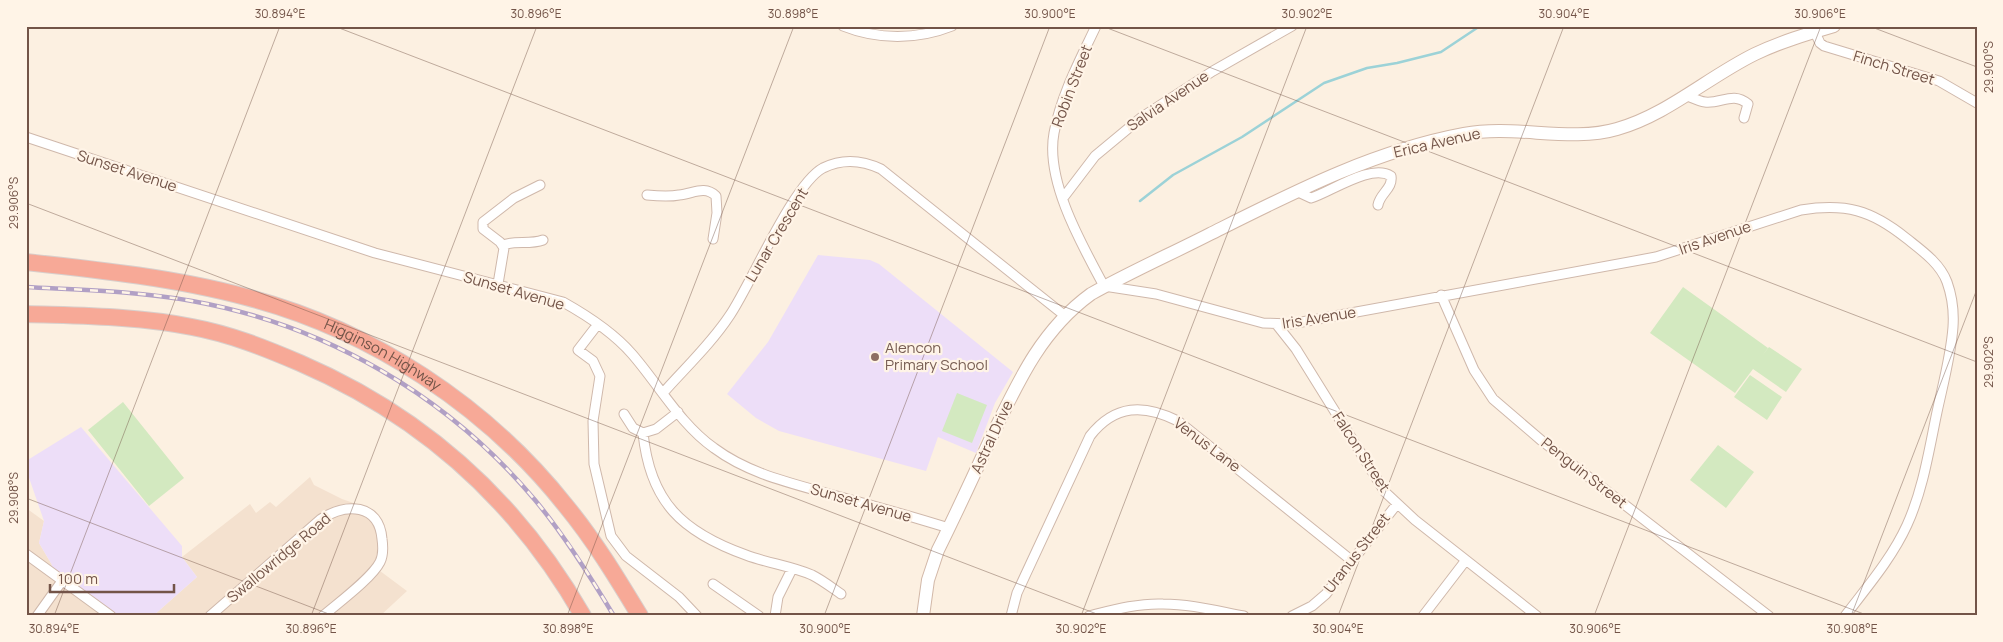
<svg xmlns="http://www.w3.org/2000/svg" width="2003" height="642" viewBox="0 0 2003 642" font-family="Manrope,sans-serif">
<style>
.residential{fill:#f4e1cf}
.education{fill:#eddef8}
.green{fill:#d3e9c0}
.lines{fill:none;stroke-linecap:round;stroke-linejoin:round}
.stream{stroke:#9cd2d7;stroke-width:2.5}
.street-casing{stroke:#cfb8ab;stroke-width:11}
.secondary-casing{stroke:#d2b8a8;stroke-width:14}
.highway-casing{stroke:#d8cfcc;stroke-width:18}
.street{stroke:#fff;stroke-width:9}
.secondary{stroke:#fff;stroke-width:12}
.highway{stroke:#f7a997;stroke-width:16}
.rail-casing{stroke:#b1a0c5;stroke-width:4.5}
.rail{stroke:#fff4e7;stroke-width:2.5;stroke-dasharray:8;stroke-linecap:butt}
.ticks{fill:none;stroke:#735448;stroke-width:1;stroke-opacity:0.45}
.education-dot{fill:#8d6e63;stroke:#fff4e7;stroke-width:2}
.labels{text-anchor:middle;stroke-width:4.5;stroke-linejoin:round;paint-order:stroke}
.street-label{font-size:15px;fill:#735448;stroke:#fff4e7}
.education-label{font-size:15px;fill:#785e54;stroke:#fff4e7;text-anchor:start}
.neatline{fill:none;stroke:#735448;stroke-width:2}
.ticks-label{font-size:12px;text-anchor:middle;fill:#735448}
</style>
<rect width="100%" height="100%" fill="#fcf0e1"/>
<path class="residential" d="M310,477l4,8 28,14 23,8 16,21 -5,40 31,23 -27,25h-227l44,-39 -15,-20 68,-53 6,9 14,-11 6,5z
M26,508l18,13 -5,22 13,22 59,51h-85z"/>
<path class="education" d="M818,255l52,5 9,4 134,108 -18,31 -19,50 -38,-16 -12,34 -147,-40 -23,-13 -29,-24 41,-52z
M81,427l101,119v11l15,20 -44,39h-42l-63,-46 4,-5 -13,-22 5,-22 -18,-52v-8z"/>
<path class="green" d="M1683,287l85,61 -6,8 7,-9 33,22 -16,23 -33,-23 -18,24 -85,-60z
M1750,375l32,22 -15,23 -33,-23z
M957,393l30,12 -15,38 -30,-12z
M123,402l61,76 -35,28 -61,-76z
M1718,445l36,27 -28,36 -36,-28z"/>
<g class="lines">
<path class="stream" d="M1140,201l33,-26 69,-38 82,-54 43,-15 30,-5 44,-11 39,-26"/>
<g class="street-casing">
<path id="street" d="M843,26c35,14 74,14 109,0
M1096,26c-16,34 -35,69 -42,107 -9,48 28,112 50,153l52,8 107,29 28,1 365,-67 145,-47c45,-7 70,0 105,28 15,12 34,25 41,44 5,14 7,30 6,45 -2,28 -10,57 -16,85 -8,38 -14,78 -30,113 -15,33 -40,62 -62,91
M1812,26l8,17 4,3 115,35 38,22
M1685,95c6,2 13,6 20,7 16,2 28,-11 43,2l-4,14
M26,137l349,116 188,49c25,14 50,30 69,52 27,31 48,70 82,94 35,26 77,35 119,47 38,10 77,21 116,33
M1296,191l15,7c20,-6 60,-35 80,-22 2,13 -11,17 -13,29
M647,195c10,1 22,2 32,0 14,-1 25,-10 37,1l1,17 -4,26
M1063,198l32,-42 47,-39 71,-46 79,-45
M503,245c12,-5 27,0 40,-5
M498,284l6,-36 -4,-6 -17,-13v-7l31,-24 26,-13
M1441,295l33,75 19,29 49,42 227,175
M598,324l-20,26 15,11 7,15 -7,45 1,43 17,72 15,20 53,41 18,19
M1277,325l19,24 89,143 30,28 122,96
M663,393c22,-25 48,-49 67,-78 21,-31 63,-131 93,-147 20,-10 39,-8 58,1l183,146
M624,414l9,14 10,5 13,-4 22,-17
M643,433c7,69 39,99 103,122 21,8 45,11 66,20 10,5 19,12 29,19
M26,554l85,62
M713,584l46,32
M37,616l25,-35
M210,616l111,-97c25,-16 58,-16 61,20 1,7 1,17 -2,23 -8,16 -42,41 -57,54
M775,616l3,-19 14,-28
M1011,616l6,-23 73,-157c25,-32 54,-32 88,-15l173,139
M1089,616c24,-6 49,-13 74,-12 28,0 54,7 81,12
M1292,616l20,-10 14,-12 71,-90
M1423,616l43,-56"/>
</g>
<g class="secondary-casing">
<path id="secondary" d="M923,616l5,-36 10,-30c18,-36 35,-73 52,-110 27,-56 50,-109 101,-146 39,-22 80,-40 119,-60 82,-41 163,-83 254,-100 50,-10 106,9 153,-5 50,-14 91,-52 138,-75 25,-12 52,-20 79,-28"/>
</g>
<g class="highway-casing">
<g id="highway">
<path id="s1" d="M26,262c74,8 149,16 220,35 124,32 241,109 320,209 28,34 51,72 74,110"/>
<path d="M26,314c55,2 112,2 166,13 38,7 73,21 108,36 123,53 216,136 283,253"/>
</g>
</g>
<use href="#street" class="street"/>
<use href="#secondary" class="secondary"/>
<use href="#highway" class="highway"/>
<g class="rail-casing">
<path id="rail" d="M26,287c56,3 111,4 166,14 134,24 256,95 343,199 30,36 55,76 79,116"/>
</g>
<use href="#rail" class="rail"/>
</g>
<path class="ticks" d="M334,26l1535,590M1102,26l875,336M1869,26l108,41M26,203l1076,413M26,498l308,118M54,616l226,-590M311,616l226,-590M567,616l227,-590M824,616l226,-590M1081,616l226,-590M1338,616l226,-590M1594,616l227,-590M1851,616l126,-327"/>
<circle class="education-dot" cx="875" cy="357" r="5"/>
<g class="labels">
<g class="street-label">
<text transform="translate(1894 68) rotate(17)" y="5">Finch Street</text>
<text transform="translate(1072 86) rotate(-69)" y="5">Robin Street</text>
<text transform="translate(1168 101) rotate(-34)" y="5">Salvia Avenue</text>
<text transform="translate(1437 143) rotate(-13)" y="5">Erica Avenue</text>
<text transform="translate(127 171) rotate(18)" y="5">Sunset Avenue</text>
<text transform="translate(777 235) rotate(-59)" y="5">Lunar Crescent</text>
<text transform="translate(1715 238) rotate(-19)" y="5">Iris Avenue</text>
<text transform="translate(514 291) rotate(16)" y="5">Sunset Avenue</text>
<text transform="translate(1319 318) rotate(-9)" y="5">Iris Avenue</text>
<text dy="5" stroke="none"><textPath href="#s1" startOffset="372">Higginson Highway</textPath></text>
<text transform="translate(992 437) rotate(-65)" y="5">Astral Drive</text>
<text transform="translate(1207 445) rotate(37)" y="5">Venus Lane</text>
<text transform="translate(1361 452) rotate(57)" y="5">Falcon Street</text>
<text transform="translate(1584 473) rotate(38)" y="5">Penguin Street</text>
<text transform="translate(861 503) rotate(16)" y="5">Sunset Avenue</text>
<text transform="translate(1357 553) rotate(-52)" y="5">Uranus Street</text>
<text transform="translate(279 558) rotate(-40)" y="5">Swallowridge Road</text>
</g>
<g class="education-label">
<text x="885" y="353">Alencon<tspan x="885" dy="17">Primary School</tspan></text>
</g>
</g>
<rect width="2003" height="642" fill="none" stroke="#fff4e7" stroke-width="55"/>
<path d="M50 584v8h124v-8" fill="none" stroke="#735448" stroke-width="2.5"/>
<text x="58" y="584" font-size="15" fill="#735448" stroke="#fff4e7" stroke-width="4" paint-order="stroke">100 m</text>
<rect x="28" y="28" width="1948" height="586" class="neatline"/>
<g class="ticks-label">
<text x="280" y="18">30.894°E</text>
<text x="536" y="18">30.896°E</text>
<text x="793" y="18">30.898°E</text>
<text x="1050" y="18">30.900°E</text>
<text x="1307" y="18">30.902°E</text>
<text x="1564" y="18">30.904°E</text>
<text x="1820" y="18">30.906°E</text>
<text transform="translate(1989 67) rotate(-90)" y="4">29.900°S</text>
<text transform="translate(14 203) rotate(-90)" y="4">29.906°S</text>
<text transform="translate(1989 362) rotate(-90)" y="4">29.902°S</text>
<text transform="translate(14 498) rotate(-90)" y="4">29.908°S</text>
<text x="54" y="633">30.894°E</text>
<text x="311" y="633">30.896°E</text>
<text x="568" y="633">30.898°E</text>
<text x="825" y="633">30.900°E</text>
<text x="1081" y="633">30.902°E</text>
<text x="1338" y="633">30.904°E</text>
<text x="1595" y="633">30.906°E</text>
<text x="1852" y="633">30.908°E</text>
</g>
</svg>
